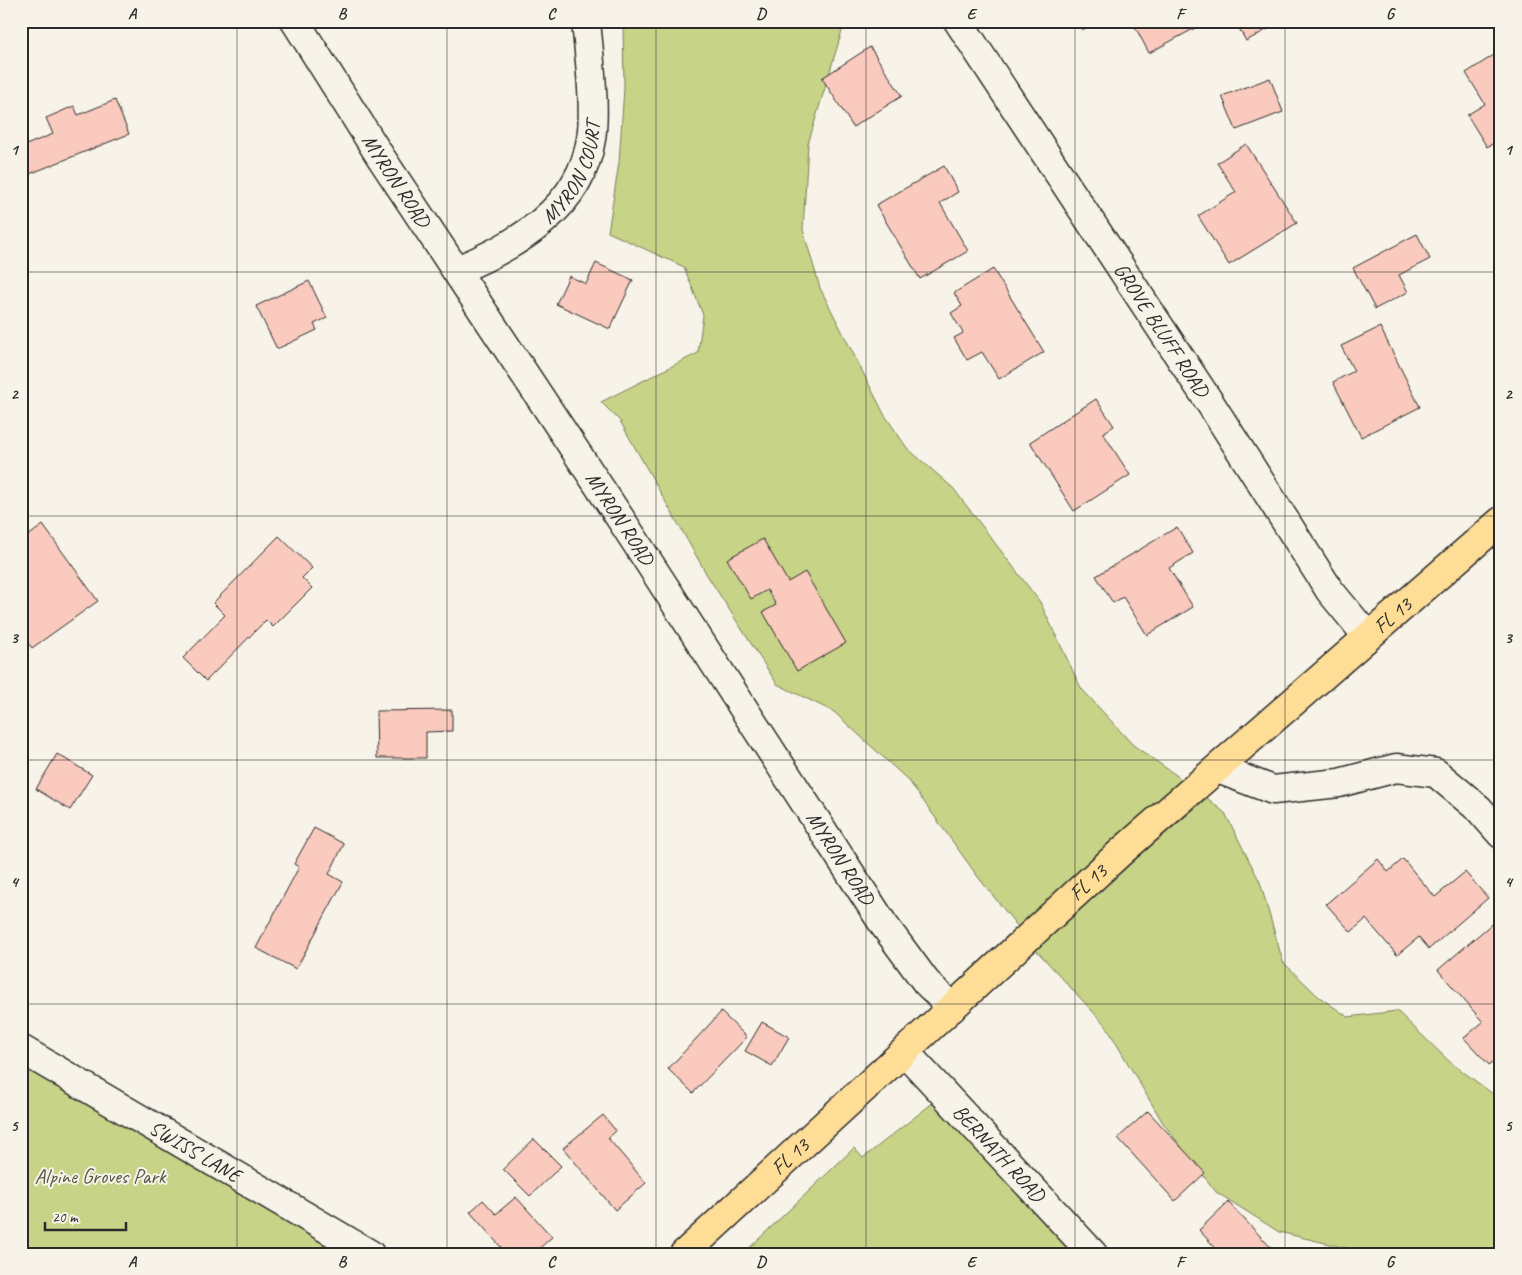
<svg xmlns="http://www.w3.org/2000/svg" width="1522" height="1275" viewBox="0 0 1522 1275" font-family="Caveat,sans-serif">
<style>
.green{fill:#c7d387;stroke:#797f59}
.building{fill:#f9cabd;stroke:#2b2b2b}
.lines{fill:none;stroke-linecap:round;stroke-linejoin:round}
.minor-casing{stroke:#2b2b2b;stroke-width:31}
.major-casing{stroke:#2b2b2b;stroke-width:31}
.minor{stroke:#f7f3e8;stroke-width:28}
.major{stroke:#fedd96;stroke-width:28}
.grid{fill:none;stroke:#2b2b2b;stroke-width:1;stroke-opacity:0.55}
.labels{text-anchor:middle;stroke-width:4;stroke-linejoin:round;paint-order:stroke}
.street-label{font-size:21px;fill:#2b2b2b;stroke:#f7f3e8}
.park-label{font-size:21px;fill:#525542;stroke:#f7f3e8}
.neatline{fill:none;stroke:#2b2b2b;stroke-width:2}
.grid-label{font-size:16px;text-anchor:middle;font-weight:bold;fill:#2b2b2b}
</style>
<rect width="100%" height="100%" fill="#f7f3e8"/>
<filter id="ink" filterUnits="userSpaceOnUse"><feTurbulence type="fractalNoise" baseFrequency=".02" numOctaves="2"/><feDisplacementMap in="SourceGraphic" scale="10" xChannelSelector="R" yChannelSelector="G"/><feConvolveMatrix kernelMatrix="1 2 1 2 8 2 1 2 1" color-interpolation-filters="sRGB"/></filter>
<g filter="url(#ink)">
<path class="green" d="M623,21h222l-37,123 -5,86 17,58 64,126 23,34 46,40 87,114 41,86 52,57 50,35 -69,59 -96,88 -40,-50 -69,-96 -75,-69 -57,-28 -70,-109 -87,-154 -19,-19 97,-49 5,-38 -19,-48 -76,-35 11,-69 5,-75z
M1207,798l18,15 35,69 23,80 35,34 30,21 49,-6 53,51 51,38v154h-129l-93,-22 -63,-40 -53,-69 -57,-97 -70,-76 94,-86z
M21,1035l356,219h-356z
M944,1094l146,160h-347l111,-106 9,10z"/>
<path class="building" d="M1077,21h22l-17,9z
M1132,21h76l-59,32z
M1235,21h45l1,1 -35,19z
M870,47l32,49 -49,31 -31,-49z
M1497,53l4,6v80l-14,8 -20,-32 18,-11 -19,-31z
M1270,78l13,34 -47,18 -14,-34z
M115,100l14,34 -102,41 -6,-15v-13l32,-13 -7,-16 28,-12 4,9z
M1246,144l51,79 -68,42 -31,-49 38,-24 -19,-29z
M944,166l14,26 -18,11 28,48 -48,28 -44,-74z
M1417,234l13,25 -31,16 9,17 -33,17 -22,-41z
M596,263l37,17 -23,49 -54,-25 13,-28 17,8z
M993,269l51,83 -45,27 -17,-27 -15,8 -13,-22 9,-5 -12,-20 11,-7 -8,-13z
M309,281l18,37 -13,6 3,6 -40,19 -21,-43z
M1380,327l40,80 -59,30 -28,-55 21,-11 -13,-25z
M1096,399l18,27 -11,7 27,42 -56,36 -44,-69z
M43,525l55,76 -66,47 -11,-14v-93z
M1177,527l16,26 -24,15 24,39 -46,28 -24,-38 -10,6 -17,-27z
M279,536l33,32 -10,10 10,10 -39,39 -7,-7 -60,61 -23,-23 42,-43 -12,-12z
M763,539l25,43 17,-10 41,71 -49,28 -34,-59 13,-7 -9,-15 -16,9 -24,-40z
M452,710v21l-26,1v26h-49l-1,-47z
M57,754l35,21 -22,35 -34,-21z
M314,828l30,16 -15,30 14,8 -47,87 -40,-21 43,-81 -5,-3z
M1378,859l10,13 15,-13 32,38 30,-25 23,26 -59,51 -10,-12 -22,18 -31,-36 -15,13 -25,-28z
M1495,921l6,6v28l-4,3 4,4v93l-12,10 -25,-27 19,-16 -45,-52z
M721,1012l26,25 -54,56 -25,-24z
M762,1022l27,15 -17,29 -27,-15z
M1148,1111l57,62 -30,28 -57,-63z
M603,1115l13,16 -8,7 38,45 -31,27 -52,-62z
M534,1139l27,27 -31,30 -27,-27z
M516,1197l36,40 -19,17h-26l-37,-42 13,-12 13,14z
M1228,1202l49,52h-56l-22,-24z"/>
<g class="lines">
<g class="minor-casing">
<g id="minor">
<path id="s1" d="M295,21l85,135 242,365 262,404 42,57 26,26"/>
<path id="s2" d="M958,21l254,385 118,185 38,46"/>
<path id="s3" d="M457,270c59,-24 124,-62 134,-131 5,-33 -2,-84 -5,-118"/>
<path d="M1218,769l55,21 66,-7 57,-15 40,5 43,36 22,25"/>
<path id="s4" d="M21,1049l349,205"/>
<path id="s5" d="M905,1052l188,202"/>
</g>
</g>
<g class="major-casing">
<g id="major">
<path id="s6" d="M684,1254l438,-403 379,-330"/>
</g>
</g>
<use href="#minor" class="minor"/>
<use href="#major" class="major"/>
</g>
</g>
<path class="grid" d="M237,21v1233M447,21v1233M656,21v1233M866,21v1233M1075,21v1233M1285,21v1233M21,272h1480M21,516h1480M21,760h1480M21,1004h1480"/>
<g class="labels">
<g class="street-label">
<text dy="7" stroke="none"><textPath href="#s3" startOffset="158">MYRON COURT</textPath></text>
<text dy="7" stroke="none"><textPath href="#s1" startOffset="189">MYRON ROAD</textPath></text>
<text dy="7" stroke="none"><textPath href="#s2" startOffset="370">GROVE BLUFF ROAD</textPath></text>
<text dy="7" stroke="none"><textPath href="#s1" startOffset="594">MYRON ROAD</textPath></text>
<text dy="7" stroke="none"><textPath href="#s6" startOffset="954">FL 13</textPath></text>
<text dy="7" stroke="none"><textPath href="#s1" startOffset="999">MYRON ROAD</textPath></text>
<text dy="7" stroke="none"><textPath href="#s6" startOffset="549">FL 13</textPath></text>
<text dy="7" stroke="none"><textPath href="#s4" startOffset="202">SWISS LANE</textPath></text>
<text dy="7" stroke="none"><textPath href="#s5" startOffset="138">BERNATH ROAD</textPath></text>
<text dy="7" stroke="none"><textPath href="#s6" startOffset="144">FL 13</textPath></text>
</g>
<g class="park-label">
<text x="100" y="1183">Alpine Groves Park</text>
</g>
</g>
<rect width="1522" height="1275" fill="none" stroke="#f7f3e8" stroke-width="55"/>
<path d="M45 1222v8h81v-8" fill="none" stroke="#2b2b2b" stroke-width="2.5"/>
<text x="52" y="1222" font-size="15" fill="#2b2b2b" stroke="#f7f3e8" stroke-width="4" paint-order="stroke">20 m</text>
<rect x="28" y="28" width="1466" height="1220" class="neatline"/>
<g class="grid-label">
<text x="132" y="19">A</text>
<text x="342" y="19">B</text>
<text x="551" y="19">C</text>
<text x="761" y="19">D</text>
<text x="971" y="19">E</text>
<text x="1180" y="19">F</text>
<text x="1390" y="19">G</text>
<text x="14" y="155">1</text>
<text x="1508" y="155">1</text>
<text x="14" y="399">2</text>
<text x="1508" y="399">2</text>
<text x="14" y="643">3</text>
<text x="1508" y="643">3</text>
<text x="14" y="887">4</text>
<text x="1508" y="887">4</text>
<text x="14" y="1131">5</text>
<text x="1508" y="1131">5</text>
<text x="132" y="1267">A</text>
<text x="342" y="1267">B</text>
<text x="551" y="1267">C</text>
<text x="761" y="1267">D</text>
<text x="971" y="1267">E</text>
<text x="1180" y="1267">F</text>
<text x="1390" y="1267">G</text>
</g>
</svg>
